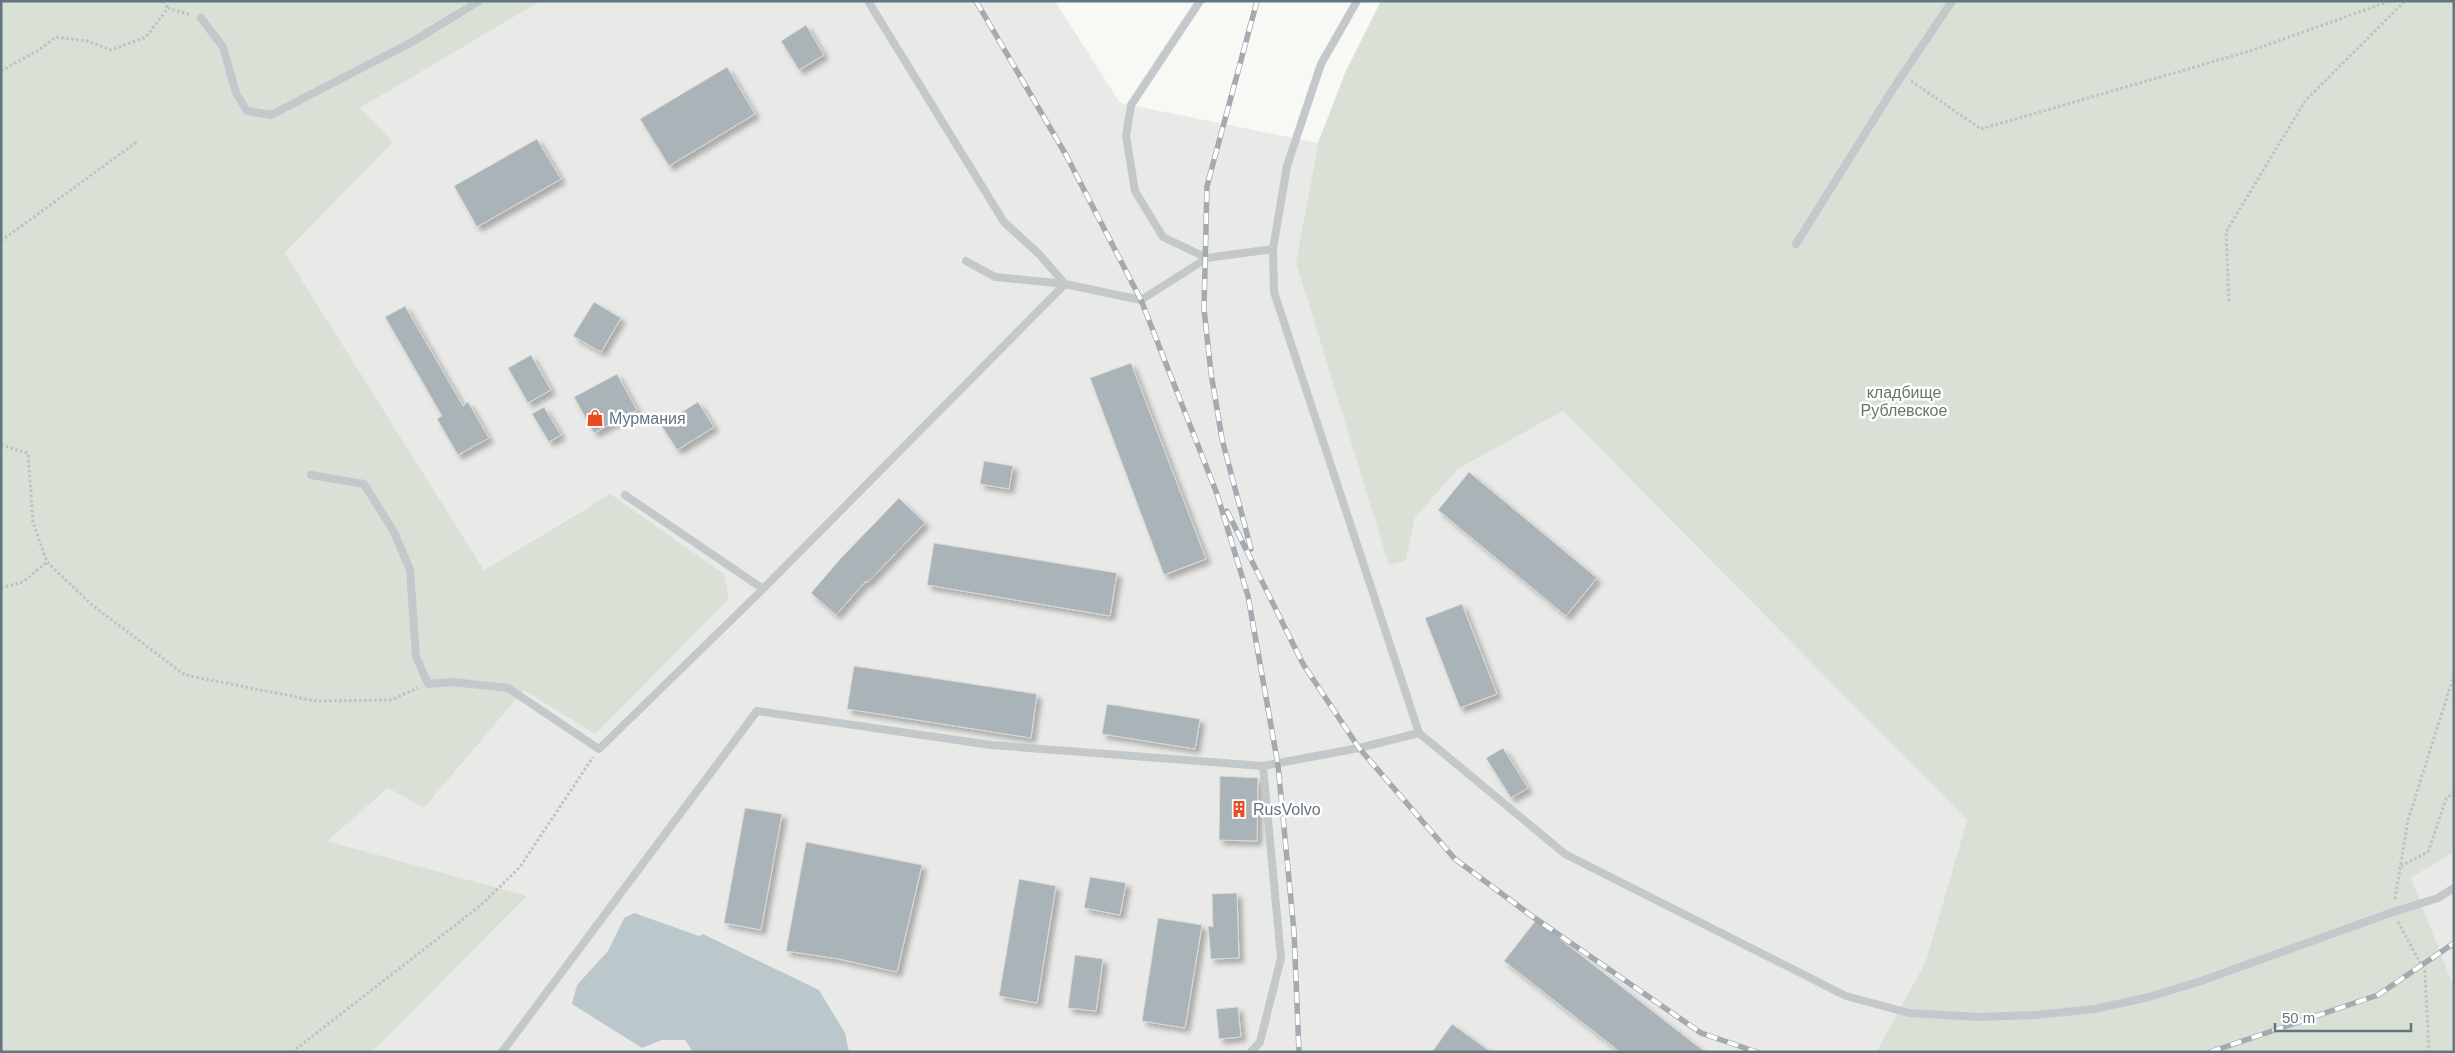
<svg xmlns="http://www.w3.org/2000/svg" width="2455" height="1053" viewBox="0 0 2455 1053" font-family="Arial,sans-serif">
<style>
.built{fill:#e9e9e8}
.green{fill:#d9e0d6}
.water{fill:#bbc8cb}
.building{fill:#a9b3b8;stroke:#d9d9d7;filter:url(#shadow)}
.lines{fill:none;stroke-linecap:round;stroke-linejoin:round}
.path{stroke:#bfc1c3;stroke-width:3;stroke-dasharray:2.5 2.5;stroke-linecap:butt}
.lane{stroke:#c3c8cb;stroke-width:8}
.rail-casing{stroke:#a3abb0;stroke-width:5.5}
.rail{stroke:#fff;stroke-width:4;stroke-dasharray:11;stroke-linecap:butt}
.labels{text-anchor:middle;stroke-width:5;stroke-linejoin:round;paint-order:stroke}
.park-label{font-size:16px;fill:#667961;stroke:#fff}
.poi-label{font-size:16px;fill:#627581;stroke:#fff;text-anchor:start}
</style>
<defs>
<filter id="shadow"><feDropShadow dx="4.5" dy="4.5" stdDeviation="2.5" flood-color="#0004"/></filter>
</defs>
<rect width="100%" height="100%" fill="#f8f8f5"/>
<path class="built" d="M541,1h514l65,102 198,40 -22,119 110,298 9,-42 43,-49 105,-58 404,409 -41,141 -50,91h-1504l155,-156 -201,-55 62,-53 36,20 100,-118 65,-184 -105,64 -199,-317 108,-111 -33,-34z
M2454,852v135l-43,-109z"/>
<path class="green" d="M1,1h540l-181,107 33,34 -108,111 199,317 126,-76 114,80 5,25 -134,135 -71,-44 -100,118 -36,-20 -61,53 200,55 -155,156h-371z
M1381,1h1073v851l-43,26 43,109v65h-578l50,-91 41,-141 -404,-409 -105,58 -43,49 -9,42 -17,5 -93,-303 22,-119 27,-70z"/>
<path class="water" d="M634,913l65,23 4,-2 116,56 26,43 4,19h-156l-8,-12h-23l-20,8 -70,-44 5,-19 31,-34 16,-33z"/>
<path class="building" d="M806,25l18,30 -25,15 -18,-29z
M727,67l28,47 -86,52 -29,-47z
M537,139l24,40 -84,48 -23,-41z
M594,302l27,16 -20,34 -28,-16z
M405,306l58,100 5,-4 21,36 -31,17 -21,-36 5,-3 -57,-99z
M531,355l20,35 -23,13 -20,-35z
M1131,363l75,196 -42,16 -74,-197z
M617,374l20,36 -43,23 -20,-36z
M698,402l16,25 -37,23 -16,-25z
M544,407l17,28 -12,7 -17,-28z
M984,461l29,5 -4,23 -29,-5z
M1469,472l128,106 -31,38 -128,-106z
M899,498l26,25 -58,60 -1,-2 -30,34 -25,-22 30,-35z
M934,543l183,30 -7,43 -183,-31z
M1462,604l35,90 -37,14 -35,-90z
M854,666l183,28 -6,44 -184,-29z
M1107,704l93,15 -5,30 -93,-15z
M1503,748l25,40 -17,10 -25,-40z
M1220,776l38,2 -1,63 -38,-1z
M745,808l37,6 -21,116 -37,-7z
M806,842l116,23 -25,107 -58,-13 -53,-8z
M1090,877l36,6 -6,32 -36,-7z
M1019,879l37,7 -19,117 -38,-7z
M1237,893l2,65 -28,1 -3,-33 5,1 -1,-33z
M1158,918l44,7 -17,103 -43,-7z
M1536,920l169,132h-85l-116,-91z
M1075,955l28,4 -7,52 -28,-3z
M1238,1007l3,30 -22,2 -3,-30z
M1452,1024l39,28h-59z"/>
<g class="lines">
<path class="path" d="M163,1l5,7
M1,71l38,-21 17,-13 31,4 24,9 35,-13 22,-29 23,7
M1911,81l70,48 269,-78 140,-50
M1,241l137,-100
M2229,301l-3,-69 79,-131 100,-100
M1,445l27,8 5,69 14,40 45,43 93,70 131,26 75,-1 27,-12
M1,588l22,-6 24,-20
M2401,866l27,-14 18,-53 8,-7
M2395,899l13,-79 46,-145
M2398,922l27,50 4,80
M292,1052l189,-147 39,-38 73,-110"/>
<path class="lane" d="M868,1l136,221 35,32 26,30 -70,-7 -29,-16
M1200,1l-69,104 -5,31 9,55 28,46 44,21
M1357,1l-36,63 -34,102 -14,83 1,43 145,441 146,121 281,142 63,17 69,4 58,-2 59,-6 54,-12 52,-16 192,-69 45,-14 16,-10
M201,18l22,29 13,46 11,18 24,4 141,-73 67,-41
M1796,244l95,-152 61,-91
M311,475l53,9 30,48 16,38 6,86 12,28 24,-2 56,6 91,61 164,-160 302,-305 76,16 66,-42 66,-9
M625,495l138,94
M502,1052l255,-341 234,34 272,21 96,-18 60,-15
M1251,1052l9,-10 21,-84 -18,-192"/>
<g class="rail-casing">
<path id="rail" d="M976,1l90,154 75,145 76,194 31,102 30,169 16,167 5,120
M1227,511l76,153 56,84 96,111 74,55 172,119 56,19
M1251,549l-29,-110 -11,-66 -7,-64 3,-123 50,-185
M2210,1052l168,-57 76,-52"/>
</g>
<use href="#rail" class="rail"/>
</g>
<defs>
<g id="shop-bare" transform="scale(1.35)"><path d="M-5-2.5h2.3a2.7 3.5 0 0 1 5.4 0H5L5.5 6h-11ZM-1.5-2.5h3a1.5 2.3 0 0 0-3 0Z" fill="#ea4922" stroke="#fff" stroke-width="2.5" paint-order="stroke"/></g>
<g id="building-bare" transform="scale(1.35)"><path d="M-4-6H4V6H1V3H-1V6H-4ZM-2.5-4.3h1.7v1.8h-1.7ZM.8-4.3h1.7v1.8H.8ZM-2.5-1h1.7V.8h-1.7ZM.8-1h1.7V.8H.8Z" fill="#ea4922" stroke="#fff" stroke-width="2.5" paint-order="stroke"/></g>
</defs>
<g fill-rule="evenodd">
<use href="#shop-bare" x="595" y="418"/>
<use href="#building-bare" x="1239" y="809"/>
</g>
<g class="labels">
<g class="park-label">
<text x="1904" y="398">кладбище<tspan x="1904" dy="18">Рублевское</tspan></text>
</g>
<g class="poi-label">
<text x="609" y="424">Мурмания</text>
<text x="1253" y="815">RusVolvo</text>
</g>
</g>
<rect width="2455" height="1053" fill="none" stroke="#627581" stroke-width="5"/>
<path d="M2275 1023v8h136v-8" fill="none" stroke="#627581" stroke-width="2.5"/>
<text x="2282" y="1023" font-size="15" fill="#627581" stroke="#ffffff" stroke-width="4" paint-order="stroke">50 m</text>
</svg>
